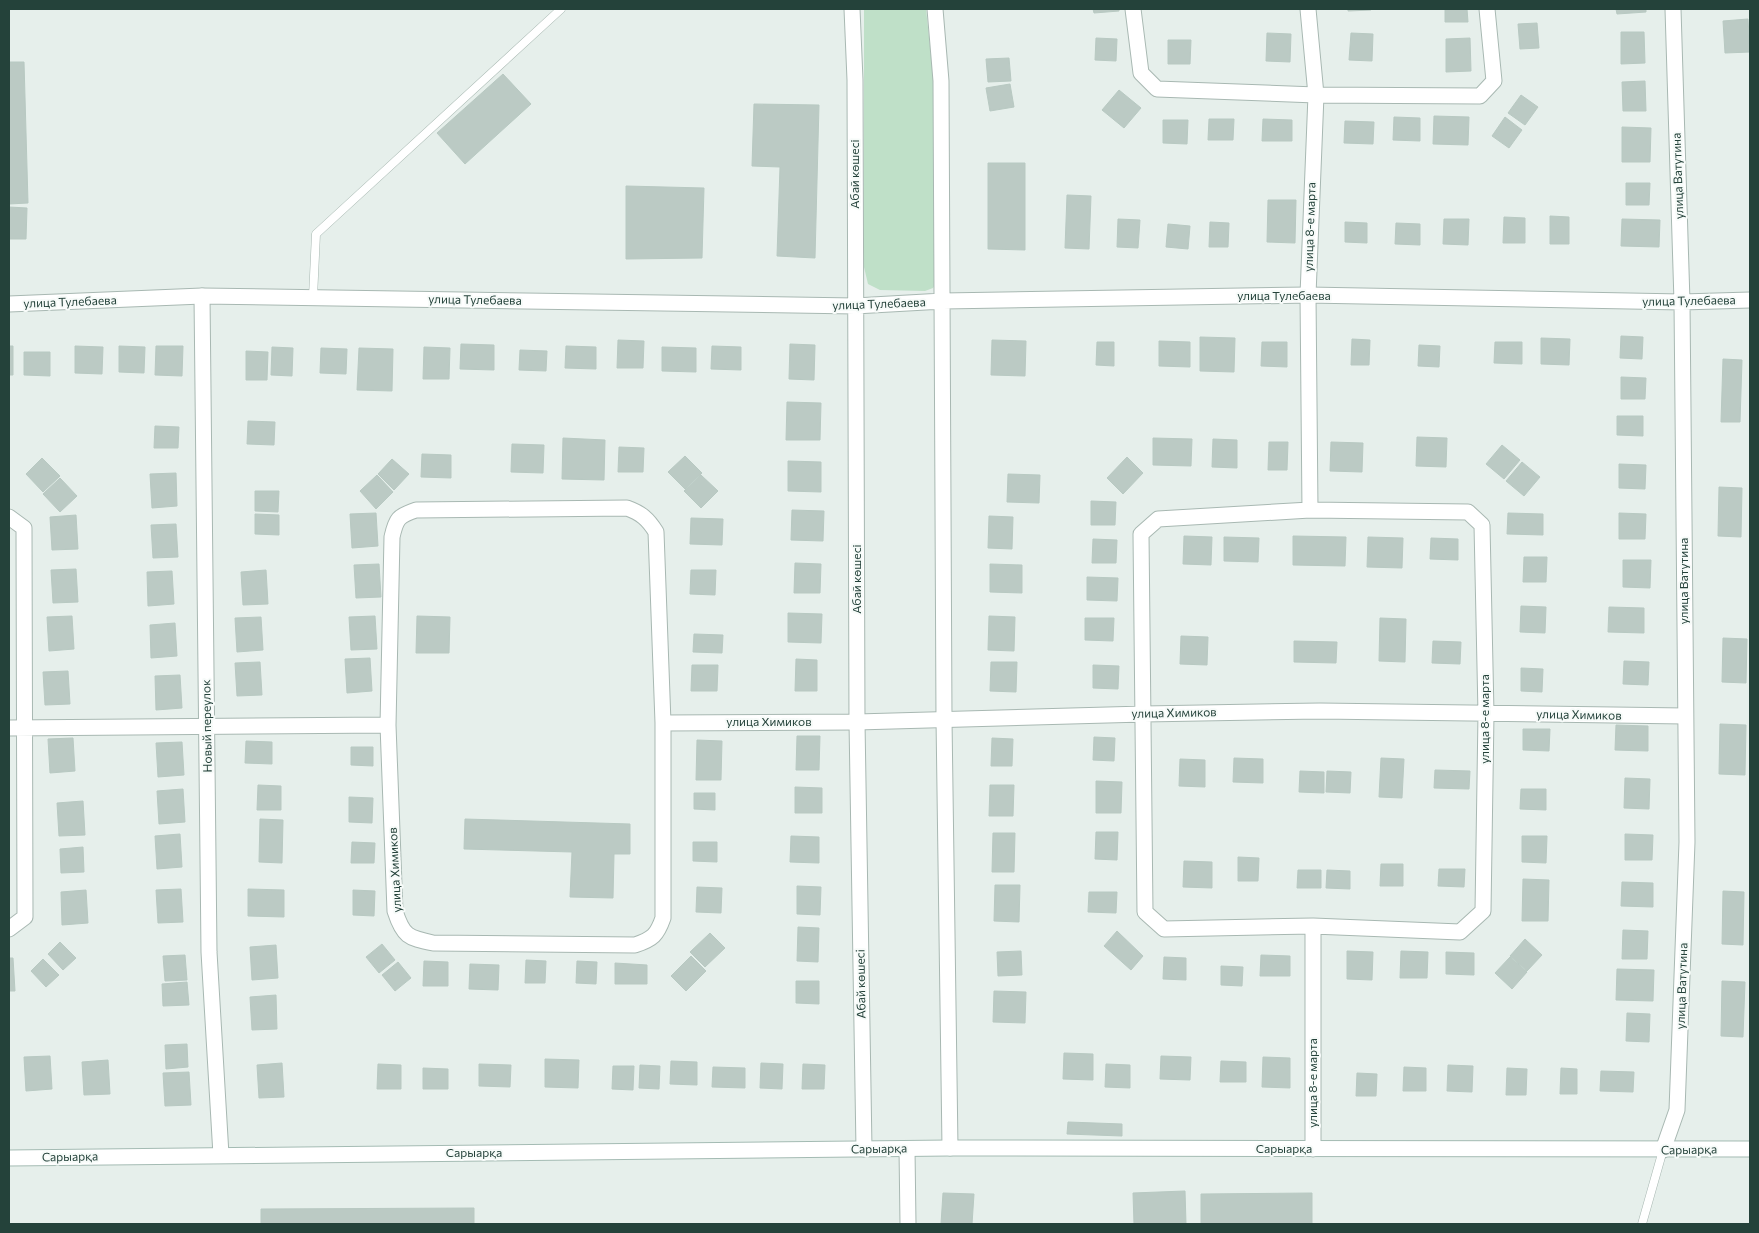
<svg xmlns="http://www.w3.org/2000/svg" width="1759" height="1233" viewBox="0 0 1759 1233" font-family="Commissioner,sans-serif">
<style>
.green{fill:#bfe0c8}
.building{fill:#bbcac4;stroke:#b8c9c2}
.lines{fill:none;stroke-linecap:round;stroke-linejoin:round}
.service-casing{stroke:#a8b8b2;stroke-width:9}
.minor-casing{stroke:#a8b8b2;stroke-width:17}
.tertiary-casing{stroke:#a8b8b2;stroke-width:17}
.secondary-casing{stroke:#a4bbb3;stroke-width:17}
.service{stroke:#fff;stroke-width:8}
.minor{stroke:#fff;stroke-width:15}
.tertiary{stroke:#fff;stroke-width:15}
.secondary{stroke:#fff;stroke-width:15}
.labels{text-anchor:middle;stroke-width:4;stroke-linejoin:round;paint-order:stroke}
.street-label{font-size:12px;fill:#24423a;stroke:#f7fbf9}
</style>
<rect width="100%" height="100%" fill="#e6efeb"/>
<path class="green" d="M864,9h62l11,103 1,168 -5,8 -8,3 -45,-1 -12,-6 -4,-17z"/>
<path class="building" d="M1093,9h26v2l-25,2z
M1348,9h23v1l-23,1z
M1445,9h22l1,13h-23z
M1616,9h30v3l-29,2z
M1748,19l2,33 -25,1 -2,-32z
M1537,23l2,25 -19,1 -2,-25z
M1621,32h23l1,31 -24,1z
M1267,33l24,1 -1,28 -24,-1z
M1351,33l22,1 -1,27 -23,-1z
M1096,38l21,1 -1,22 -21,-1z
M1470,38l1,33 -25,1v-33z
M1168,40h23l-1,24h-22z
M1009,58l2,23 -23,1 -2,-23z
M9,62h15l4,141 -19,1z
M503,74l28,30 -66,60 -28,-31z
M1645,81l1,30h-23l-1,-29z
M1010,84l4,23 -24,4 -4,-23z
M1119,90l22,18 -17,20 -22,-18z
M1521,95l17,12 -13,18 -17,-12z
M754,104l65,1 -4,153 -38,-2 3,-89 -28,-1z
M1434,116l35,1 -1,28 -35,-1z
M1394,117l26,1v23l-27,-1z
M1505,117l17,13 -13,18 -17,-12z
M1209,119h25l-1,21h-25z
M1263,119l29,1v21h-30z
M1163,120h25l-1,24 -24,-1z
M1345,121l29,1 -1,22 -29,-1z
M1622,127l29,1 -1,34h-28z
M988,163h37v87l-37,-1z
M1626,183h24l-1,22h-23z
M626,186l78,2 -2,70 -76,1z
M1067,195l24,1 -2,53 -24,-1z
M1268,200h28l-1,43 -28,-1z
M9,207l18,1 -1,31h-17z
M1550,216l19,1v27h-19z
M1504,217l21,1v25h-22z
M1118,219l22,1 -2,28 -21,-1z
M1444,219h25l-1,26 -25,-1z
M1622,219l38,1 -1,27 -38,-1z
M1210,222l19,1 -1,24h-19z
M1345,222l22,1v20l-22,-1z
M1396,223l24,1v21l-25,-1z
M1168,224l22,2 -2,23 -22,-2z
M1621,336l22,1 -1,22 -22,-1z
M1200,337l35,1 -1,34 -34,-1z
M1541,338l29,1 -1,26 -28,-1z
M1352,339l18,1 -1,25h-18z
M618,340l26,1 -1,27h-26z
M992,340l34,1 -1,35 -34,-1z
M1159,341l31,1v25l-31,-1z
M1097,342h17v24l-18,-1z
M1262,342h25v25l-26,-1z
M1495,342h27v22l-28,-1z
M461,344l33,1v25l-34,-1z
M790,344l25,1 -1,35 -25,-1z
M1419,345l21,1 -1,21 -21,-1z
M9,346h4v29h-4z
M75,346l28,1 -1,27 -27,-1z
M119,346l26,1 -1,26 -25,-1z
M156,346h27l-1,30 -27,-1z
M566,346l30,1v22l-31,-1z
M712,346l29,1v23l-30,-1z
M272,347l21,1 -1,28 -21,-1z
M424,347l26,1 -1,31h-26z
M662,347l34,1v24l-34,-1z
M321,348l26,1 -1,25 -26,-1z
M359,348l34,1 -1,42 -35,-1z
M520,350l27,1 -1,20 -27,-1z
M246,351l22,1 -1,28h-21z
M24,352h26v24l-26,-1z
M1723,359l19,1 -2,62h-19z
M1621,377l25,1 -1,21h-24z
M787,402l34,1 -1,37h-34z
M1617,416h26v20l-26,-1z
M248,421l27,1 -1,23 -27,-1z
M155,426l24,1 -1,21h-24z
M1417,437l30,1 -1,29 -30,-1z
M563,438l42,2 -1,40 -42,-1z
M1153,438l39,1 -1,27 -38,-1z
M1213,439l24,1v28l-25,-1z
M1269,442h19l-1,28h-19z
M1331,442l32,1 -1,29 -32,-1z
M512,444l32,1 -1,28 -32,-1z
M1502,445l18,15 -16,19 -18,-15z
M619,447l25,1 -1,24h-25z
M422,454l29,1v23l-30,-1z
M685,456l17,17 -17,16 -17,-17z
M1127,457l16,16 -20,21 -16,-16z
M42,458l18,18 -17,16 -17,-18z
M392,459l17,15 -15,16 -16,-16z
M788,461l33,1v30l-33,-1z
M1522,462l18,15 -16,19 -18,-15z
M1619,464l27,1 -1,24 -26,-1z
M176,473l1,33 -25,2 -2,-34z
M1008,474l32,1 -1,28 -32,-1z
M377,475l16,17 -17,17 -16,-18z
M701,475l17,16 -17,17 -17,-17z
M60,478l17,18 -17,16 -17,-18z
M1719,487l23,1 -1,49 -23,-1z
M255,491h24l-1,21 -23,-1z
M1091,501l25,1 -1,23h-24z
M792,510l32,1 -1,30 -32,-1z
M376,513l2,33 -26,2 -2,-34z
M1508,513l35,1v21l-36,-1z
M1619,513l27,1 -1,25h-26z
M255,514l24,1v20l-24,-1z
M76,515l2,34 -26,1 -2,-33z
M989,516l24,1 -1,32 -24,-1z
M691,518l32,1 -1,26 -32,-1z
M176,524l2,33 -25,1 -2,-33z
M1184,536l28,1 -1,28 -28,-1z
M1293,536l53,1 -1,29 -52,-1z
M1224,537l35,1 -1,24 -34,-1z
M1368,537l35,1 -1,30 -35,-1z
M1431,538l27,1v21l-28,-1z
M1093,539l24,1 -1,23h-24z
M1524,557h23l-1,25h-23z
M1623,560h28l-1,28 -27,-1z
M795,563l26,1 -1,29h-26z
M379,564l2,33 -25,1 -2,-33z
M990,564l32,1v28l-32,-1z
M76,569l2,33 -25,1 -2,-33z
M266,570l2,34 -25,1 -2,-33z
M691,570h25l-1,25 -25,-1z
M172,571l2,33 -26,2 -1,-34z
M1087,577l31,1 -1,23 -30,-1z
M1521,606l25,1 -1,26 -25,-1z
M1609,607l35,1v25l-36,-1z
M788,613l34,1 -1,29 -33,-1z
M72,616l2,33 -25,2 -2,-34z
M375,616l2,33 -26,1 -2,-33z
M417,616l33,1 -1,36h-33z
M989,616l26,1 -1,34 -26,-1z
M261,617l2,33 -26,2 -2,-34z
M1085,618h29l-1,23 -28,-1z
M1380,618l26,1 -1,43 -26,-1z
M175,623l2,33 -26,2 -1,-33z
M694,634l29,1 -1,18 -29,-1z
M1181,636l27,1 -1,28 -27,-1z
M1723,638l24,1 -1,44 -24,-1z
M1294,641l43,1 -1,21 -42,-1z
M1433,641l28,1 -1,22 -28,-1z
M370,658l2,33 -25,2 -2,-34z
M796,659l21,1v31h-22z
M1624,661l25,1 -1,23 -25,-1z
M260,662l2,33 -25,1 -2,-33z
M991,662h26l-1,30 -26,-1z
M692,665h26l-1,26h-26z
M1093,665l26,1 -1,23 -25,-1z
M1521,668l22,1 -1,23 -21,-1z
M68,671l2,33 -25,1 -2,-33z
M180,675l2,33 -26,2 -1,-34z
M1720,724l26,1 -1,50 -26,-1z
M1616,725l32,1v25l-33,-1z
M1523,729h27l-1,22 -26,-1z
M797,736h23l-1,34h-23z
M1094,737l21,1 -1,23 -21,-1z
M73,738l2,33 -25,2 -2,-34z
M992,738l21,1 -1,27h-21z
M697,740l25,1 -1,39h-25z
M246,741l26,1v22l-27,-1z
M182,742l2,33 -26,2 -2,-34z
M351,747h22v19l-22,-1z
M1234,758l29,1v24l-30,-1z
M1381,758l23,1 -2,39 -23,-1z
M1180,759l25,1v27l-26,-1z
M1435,770l35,1 -1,18 -35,-1z
M1300,771l24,1v21l-25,-1z
M1327,771l24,1 -1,21 -24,-1z
M1625,778l25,1 -1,30 -25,-1z
M1096,781l26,1 -1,31h-25z
M258,785l23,1v24h-24z
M990,785h24l-1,31h-24z
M795,787l27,1v25h-27z
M183,789l2,33 -26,2 -2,-33z
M1521,789h25v21l-26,-1z
M694,793h21v17l-21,-1z
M349,797l24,1 -1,25 -23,-1z
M83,801l2,34 -26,1 -2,-33z
M260,819l23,1 -1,43 -23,-1z
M465,819l165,5v30h-16l-1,44 -43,-1 2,-45 -108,-3z
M1096,832h22l-1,28 -22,-1z
M993,833h22l-1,39h-22z
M180,834l2,33 -25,2 -2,-33z
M1625,834l28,1 -1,25h-27z
M791,836l28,1v26l-29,-1z
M1522,836h25l-1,27 -24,-1z
M352,842l23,1 -1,20h-23z
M693,842h24v20l-24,-1z
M83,847l1,25 -23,1 -1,-24z
M1238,857l21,1 -1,23h-20z
M1184,861l28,1v26l-29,-1z
M1381,864h22v22h-23z
M1439,869h26l-1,18 -26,-1z
M1298,870h23v18h-24z
M1327,870l23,1v18l-24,-1z
M1523,879l26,1 -1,41h-26z
M1622,882l31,1v24l-32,-1z
M995,885h25l-1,37 -25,-1z
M797,886l24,1 -1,28 -23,-1z
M697,887l25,1 -1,25 -25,-1z
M181,889l2,33 -25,1 -2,-33z
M248,889l36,1v27l-36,-1z
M86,890l2,33 -26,2 -1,-33z
M353,890l22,1 -1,25 -21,-1z
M1723,891l21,1 -1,53 -21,-1z
M1089,892h28l-1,21 -28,-1z
M798,927l21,1 -1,34 -21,-1z
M1623,930l25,1 -1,28h-25z
M1117,931l26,25 -12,14 -27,-24z
M710,933l15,15 -20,19 -15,-15z
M1525,939l17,16 -15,16 -17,-15z
M60,942l16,16 -13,12 -15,-16z
M382,944l13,16 -16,13 -13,-16z
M276,945l2,33 -26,2 -2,-33z
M1021,951l1,24 -24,1 -1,-24z
M1347,951l26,1 -1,28 -25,-1z
M1401,951l27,1 -1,26h-27z
M1446,952l28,1v22l-28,-1z
M185,955l2,25 -22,1 -2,-25z
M1261,955l29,1v20h-30z
M691,956l15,15 -20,20 -15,-15z
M1164,957l22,1v22l-23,-1z
M1510,957l17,15 -15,17 -17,-16z
M9,958h4l2,33h-6z
M43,959l16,16 -13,12 -15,-16z
M526,960l20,1 -1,22h-20z
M424,961l24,1v24h-25z
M577,961l20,1 -1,22 -20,-1z
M398,962l13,16 -16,13 -13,-16z
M615,963l32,2v19h-32z
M470,964l29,1 -1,25 -29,-1z
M1221,966l22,1 -1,19 -21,-1z
M1617,969l37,1 -1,31 -37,-1z
M796,981h23v23l-23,-1z
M1722,981l23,1 -2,55 -22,-1z
M187,982l2,23 -26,1 -1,-22z
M994,991l32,1 -1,31 -32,-1z
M276,995l1,34 -25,1 -2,-33z
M1627,1013l23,1 -1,28 -23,-1z
M187,1044l1,23 -22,2 -1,-24z
M1064,1053l29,1v26l-30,-1z
M50,1056l2,33 -26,2 -2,-34z
M1161,1056l30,1 -1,23 -30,-1z
M1263,1057l27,1v30l-28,-1z
M545,1059l34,1 -1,28 -33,-1z
M108,1060l2,34 -26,1 -2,-33z
M671,1061l26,1v23l-27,-1z
M1221,1061l25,1v20h-26z
M282,1063l2,34 -25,1 -2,-33z
M761,1063l22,1 -1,25 -22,-1z
M378,1064l23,1v24h-24z
M479,1064l32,1 -1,22 -31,-1z
M803,1064l22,1 -1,24h-22z
M1106,1064l24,1v23l-25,-1z
M640,1065l20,1 -1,23 -20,-1z
M1448,1065l25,1 -1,26 -25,-1z
M613,1066h21l-1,24 -21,-1z
M713,1067l32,1v20l-33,-1z
M1404,1067l22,1v23h-23z
M423,1068l25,1v20h-25z
M1507,1068l20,1 -1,26h-20z
M1561,1068l16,1v25h-17z
M1601,1071l33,1 -1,20 -33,-1z
M189,1072l2,33 -26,1 -2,-33z
M1357,1073l20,1 -1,22h-20z
M1068,1122l54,2v12l-55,-2z
M1185,1191l1,33h-52l-1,-31z
M943,1193l31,1 -2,30h-31z
M1312,1193v31h-111v-30z
M474,1208v16h-213v-15z"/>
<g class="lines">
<g class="service-casing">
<path id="service" d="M313,297l3,-63 245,-225
M1642,1224l21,-74"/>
</g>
<g class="minor-casing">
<path id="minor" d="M1133,9l8,64 16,16 159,6 164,1 14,-15 -7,-72
M1308,9l8,86 -8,200 2,215
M202,296l7,656 12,203
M627,508c14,5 21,11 29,24l7,191v195c-6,17 -10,21 -28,27l-202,-2c-25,-5 -30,-7 -38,-32l-7,-186 4,-188c4,-18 6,-21 24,-27z
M1310,510l158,2 14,13 4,189 -3,197 -23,21 -147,-6 -149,3 -19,-17 -4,-378 17,-15z
M9,517l15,11 1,389 -16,12
M663,723l194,-1 287,-8 176,-3 365,5
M9,728l379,-3
M1313,1149v-223"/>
</g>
<g class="tertiary-casing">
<path id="tertiary" d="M852,9l3,71 2,642 7,427
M935,9l6,72 3,638 6,429
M9,304l193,-8 653,10 88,-5 365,-6 374,7 68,-2
M907,1149l1,75
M1663,1150l14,-40 10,-268 -5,-540 -9,-293"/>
</g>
<g class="secondary-casing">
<path id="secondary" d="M9,1158l941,-10 800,1"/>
</g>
<use href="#service" class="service"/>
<use href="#minor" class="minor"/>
<use href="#tertiary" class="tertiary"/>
<use href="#secondary" class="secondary"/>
</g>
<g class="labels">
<g class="street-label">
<text transform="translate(855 174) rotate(-90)" y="4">Абай көшесі</text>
<text transform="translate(1678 176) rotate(-92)" y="4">улица Ватутина</text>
<text transform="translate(1310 227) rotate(-88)" y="4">улица 8-е марта</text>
<text x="1284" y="300">улица Тулебаева</text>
<text transform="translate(475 300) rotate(1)" y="4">улица Тулебаева</text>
<text transform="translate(1689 301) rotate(-1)" y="4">улица Тулебаева</text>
<text transform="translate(70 302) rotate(-2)" y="4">улица Тулебаева</text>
<text transform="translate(879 304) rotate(-2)" y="4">улица Тулебаева</text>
<text transform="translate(857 579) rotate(-90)" y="4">Абай көшесі</text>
<text transform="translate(1684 581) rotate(-90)" y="4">улица Ватутина</text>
<text transform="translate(1174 713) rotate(-1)" y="4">улица Химиков</text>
<text transform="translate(1579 715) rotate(1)" y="4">улица Химиков</text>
<text transform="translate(1485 719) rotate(-90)" y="4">улица 8-е марта</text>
<text x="769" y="726">улица Химиков</text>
<text transform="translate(207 726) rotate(-91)" y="4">Новый переулок</text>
<text transform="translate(395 870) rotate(-93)" y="4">улица Химиков</text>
<text transform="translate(861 984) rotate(-91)" y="4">Абай көшесі</text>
<text transform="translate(1682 986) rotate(-88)" y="4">улица Ватутина</text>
<text transform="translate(1313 1083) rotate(-90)" y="4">улица 8-е марта</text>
<text transform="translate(879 1149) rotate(-1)" y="4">Сарыарқа</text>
<text x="1284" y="1153">Сарыарқа</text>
<text transform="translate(1689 1150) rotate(-1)" y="4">Сарыарқа</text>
<text x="474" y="1157">Сарыарқа</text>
<text transform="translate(70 1157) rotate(-1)" y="4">Сарыарқа</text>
</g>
</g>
<rect width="1759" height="1233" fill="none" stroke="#24423a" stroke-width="20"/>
</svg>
